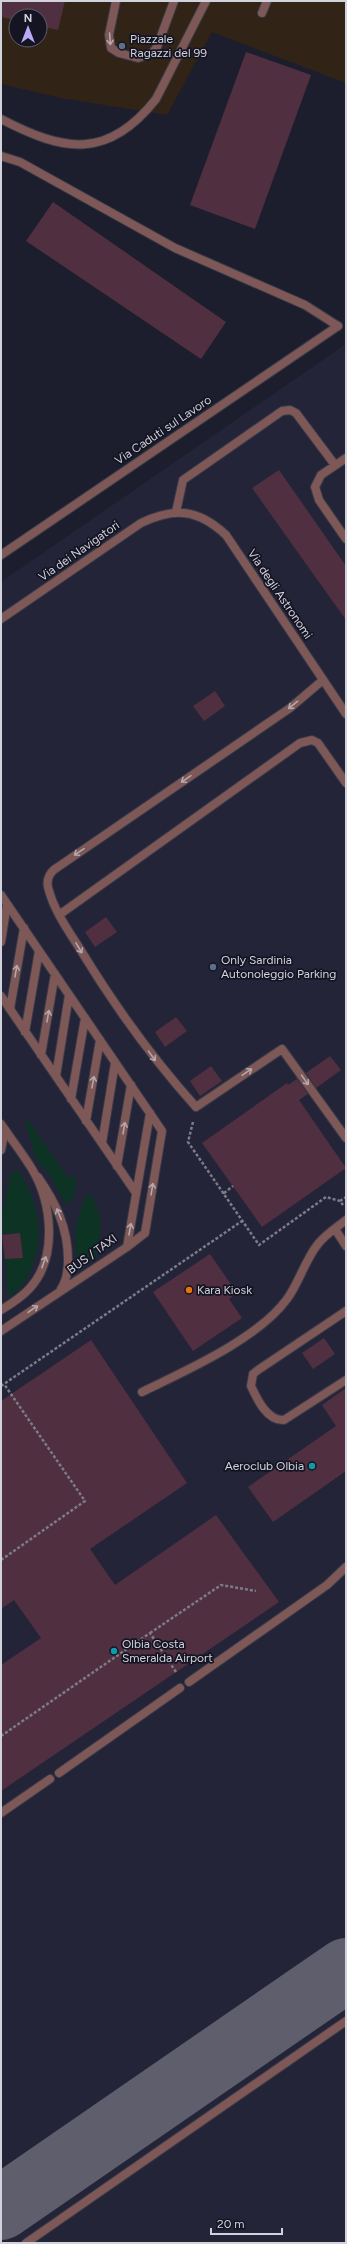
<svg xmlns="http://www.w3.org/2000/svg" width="347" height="2244" viewBox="0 0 347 2244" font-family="Figtree,sans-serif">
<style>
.commercial{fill:#312416;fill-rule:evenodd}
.built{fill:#242439}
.green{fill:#0c3324}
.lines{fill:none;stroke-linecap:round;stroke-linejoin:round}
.taxiway{stroke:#5e5e6c;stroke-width:64}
.building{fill:#502f40}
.service-casing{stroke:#3a3b49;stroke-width:10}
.minor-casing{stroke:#3a3b49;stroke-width:10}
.tertiary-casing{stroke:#3a3b49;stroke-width:10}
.path{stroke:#7b7c88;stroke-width:2.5;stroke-dasharray:3 2;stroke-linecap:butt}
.service{stroke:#7e5856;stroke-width:8}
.minor{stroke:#7e5856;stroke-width:8}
.tertiary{stroke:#7e5856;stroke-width:8}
.oneway{stroke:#b4a7ad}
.service-dot{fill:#5c6f8a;stroke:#141423;stroke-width:1.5}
.food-dot{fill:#e8710a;stroke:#141423;stroke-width:1.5}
.culture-dot{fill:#0f9aa8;stroke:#141423;stroke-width:1.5}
.labels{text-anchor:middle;stroke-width:3.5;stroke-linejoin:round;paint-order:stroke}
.poi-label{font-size:12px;fill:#d1d2dc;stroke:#141423;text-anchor:start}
.street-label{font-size:12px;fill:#d1d2dc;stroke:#141423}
</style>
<rect width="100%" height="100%" fill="#1d1e2d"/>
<path class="commercial" d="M1,1h345v82l-134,-51 -45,83 -106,-17 -60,-14zM16,16h24v24h-24z"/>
<path class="built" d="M346,344v1899h-345v-1661z"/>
<path class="green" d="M28,1120l41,59 4,-3 4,3 -5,22 -7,2 -14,-26 -16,-20 -10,-35z
M18,1170c6,10 12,19 15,30 12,31 5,75 -22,96l-3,-3 -3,-34 18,-1 -3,-25 -19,1v-18l10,-43z
M92,1195l9,24 -3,35 -15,10 -6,-4 -2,-31 10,-33z"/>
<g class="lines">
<path class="taxiway" d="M1,2208l345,-238"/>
</g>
<path class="building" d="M1,1h64l-7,29 -18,-4v-10h-24v4l-15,-3z
M246,52l65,23 -56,154 -65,-24z
M53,202l173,120 -25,37 -175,-118z
M279,470l67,96v54l-94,-132z
M215,691l10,15 -21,15 -11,-15z
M106,917l11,15 -22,15 -10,-15z
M176,1017l11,14 -22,16 -10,-15z
M330,1056l11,14 -25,18 -10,-15z
M211,1066l11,15 -22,15 -10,-15z
M297,1079l11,15 -9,6 47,68 -84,59 -60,-84 85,-60 1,2z
M20,1233l3,25 -18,1 -3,-24z
M210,1254l27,39 -8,6 13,19 -49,33 -40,-59z
M324,1338l11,16 -22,15 -11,-16z
M91,1340l96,143 -97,66 25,36 101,-70 63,87 -278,189v-126l40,-27 -27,-38 -13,9v-208z
M346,1388v83l-73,51 -25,-35 88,-61 -14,-21z"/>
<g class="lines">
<g class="service-casing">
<path id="service" d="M116,1l-7,34 2,13 8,5 19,5 14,-5 5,-6 17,-46
M262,13l5,-12
M1,156l19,6 155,86 130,57 33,21
M346,458l-25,17 -6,12 4,13 27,39
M176,512l7,-32 99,-69 8,-1 6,3 39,52
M323,680l-33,28 -232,159c-7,4 -12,11 -10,20 5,22 20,43 32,62 34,56 72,109 116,158l86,-58 64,89
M1,895l161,236 -17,102 -18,14
M59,915l241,-172 12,-3 6,3 28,40
M1,942l6,-38
M1,996l135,197
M10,1009l14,-81
M25,1032l14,-81
M41,1055l14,-81
M56,1076l13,-81
M71,1099l14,-81
M86,1121l14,-81
M102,1143l13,-80
M1,1150l4,-20
M117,1166l14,-81
M38,1177c18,26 30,51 30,83 0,11 -1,20 -7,29
M335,1229l11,17
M346,1311l-88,59 -5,4 -2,12c6,13 16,35 33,34l62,-40
M1,1331l126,-84 23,-134
M142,1392c43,-21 116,-53 145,-93 12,-16 18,-39 31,-55 8,-10 18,-16 28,-24
M189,1682l138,-97 19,-18
M59,1773l121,-85
M1,1813l49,-34
M26,2243l320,-222"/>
</g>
<g class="minor-casing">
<path id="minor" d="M1,119c63,33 107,41 155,-20l50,-98
M1,555l337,-229"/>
</g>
<g class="tertiary-casing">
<path id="tertiary" d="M1,619l140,-96c34,-16 57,-14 85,12l120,179
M1,1124c10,15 22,30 31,45 20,34 26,88 -2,119 -8,9 -19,16 -29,22"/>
</g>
<path class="path" d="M193,1122l-5,20 71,103 67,-48 14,4 3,4
M224,1193l9,-7
M340,1201l6,-4
M1,1386l241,-165
M1,1560l84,-59 -81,-117
M150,1633l71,-48 35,6
M1,1736l149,-103 26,39"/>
<use href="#service" class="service"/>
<use href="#minor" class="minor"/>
<use href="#tertiary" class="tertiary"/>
</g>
<defs><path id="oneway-shaft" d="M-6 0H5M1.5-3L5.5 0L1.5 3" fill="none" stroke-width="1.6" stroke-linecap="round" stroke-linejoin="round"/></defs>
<g class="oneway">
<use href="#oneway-shaft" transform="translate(110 39) rotate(86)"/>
<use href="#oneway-shaft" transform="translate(293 705) rotate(141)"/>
<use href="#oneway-shaft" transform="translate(186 779) rotate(146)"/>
<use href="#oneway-shaft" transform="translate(79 852) rotate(146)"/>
<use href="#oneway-shaft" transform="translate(79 948) rotate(59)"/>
<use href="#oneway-shaft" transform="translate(16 971) rotate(-80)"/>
<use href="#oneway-shaft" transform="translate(48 1016) rotate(-80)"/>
<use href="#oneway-shaft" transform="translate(152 1056) rotate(54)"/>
<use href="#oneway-shaft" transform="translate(247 1072) rotate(-34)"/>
<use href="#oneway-shaft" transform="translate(305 1080) rotate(55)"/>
<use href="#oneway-shaft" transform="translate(93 1082) rotate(-80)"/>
<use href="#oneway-shaft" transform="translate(124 1128) rotate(-80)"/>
<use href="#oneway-shaft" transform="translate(152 1189) rotate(-81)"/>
<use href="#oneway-shaft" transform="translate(59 1214) rotate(-112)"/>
<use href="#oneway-shaft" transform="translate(130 1229) rotate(-80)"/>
<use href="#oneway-shaft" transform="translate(44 1262) rotate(-70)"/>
<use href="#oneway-shaft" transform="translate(33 1309) rotate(-34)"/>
</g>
<g class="service-dot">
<circle cx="122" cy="46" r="4"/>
<circle cx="213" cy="967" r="4"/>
</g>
<circle class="food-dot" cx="189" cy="1290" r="4"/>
<g class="culture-dot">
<circle cx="312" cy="1466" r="4"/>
<circle cx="114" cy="1651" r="4"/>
</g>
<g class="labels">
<g class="poi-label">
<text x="130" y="43">Piazzale<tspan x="130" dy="14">Ragazzi del 99</tspan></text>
<text x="221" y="964">Only Sardinia<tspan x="221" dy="14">Autonoleggio Parking</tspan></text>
<text x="197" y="1294">Kara Kiosk</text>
<text x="304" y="1470" text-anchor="end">Aeroclub Olbia</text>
<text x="122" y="1648">Olbia Costa<tspan x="122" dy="14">Smeralda Airport</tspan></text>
</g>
<g class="street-label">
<text transform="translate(163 430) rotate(-34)" y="4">Via Caduti sul Lavoro</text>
<text transform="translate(79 551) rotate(-35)" y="4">Via dei Navigatori</text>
<text transform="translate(280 594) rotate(56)" y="4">Via degli Astronomi</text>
<text transform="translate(92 1254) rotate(-36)" y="4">BUS / TAXI</text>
</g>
</g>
<rect width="347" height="2244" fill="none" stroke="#d1d2dc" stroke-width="4"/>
<g transform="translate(28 28)"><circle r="19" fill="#141423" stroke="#60606d"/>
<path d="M0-3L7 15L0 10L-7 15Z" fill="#b7abf8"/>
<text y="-6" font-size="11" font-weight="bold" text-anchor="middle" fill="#d1d2dc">N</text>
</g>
<path d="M211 2228v6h71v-6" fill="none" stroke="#d1d2dc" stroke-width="2"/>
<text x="217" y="2228" font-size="12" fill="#d1d2dc" stroke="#141423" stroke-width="3" paint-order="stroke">20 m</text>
</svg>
